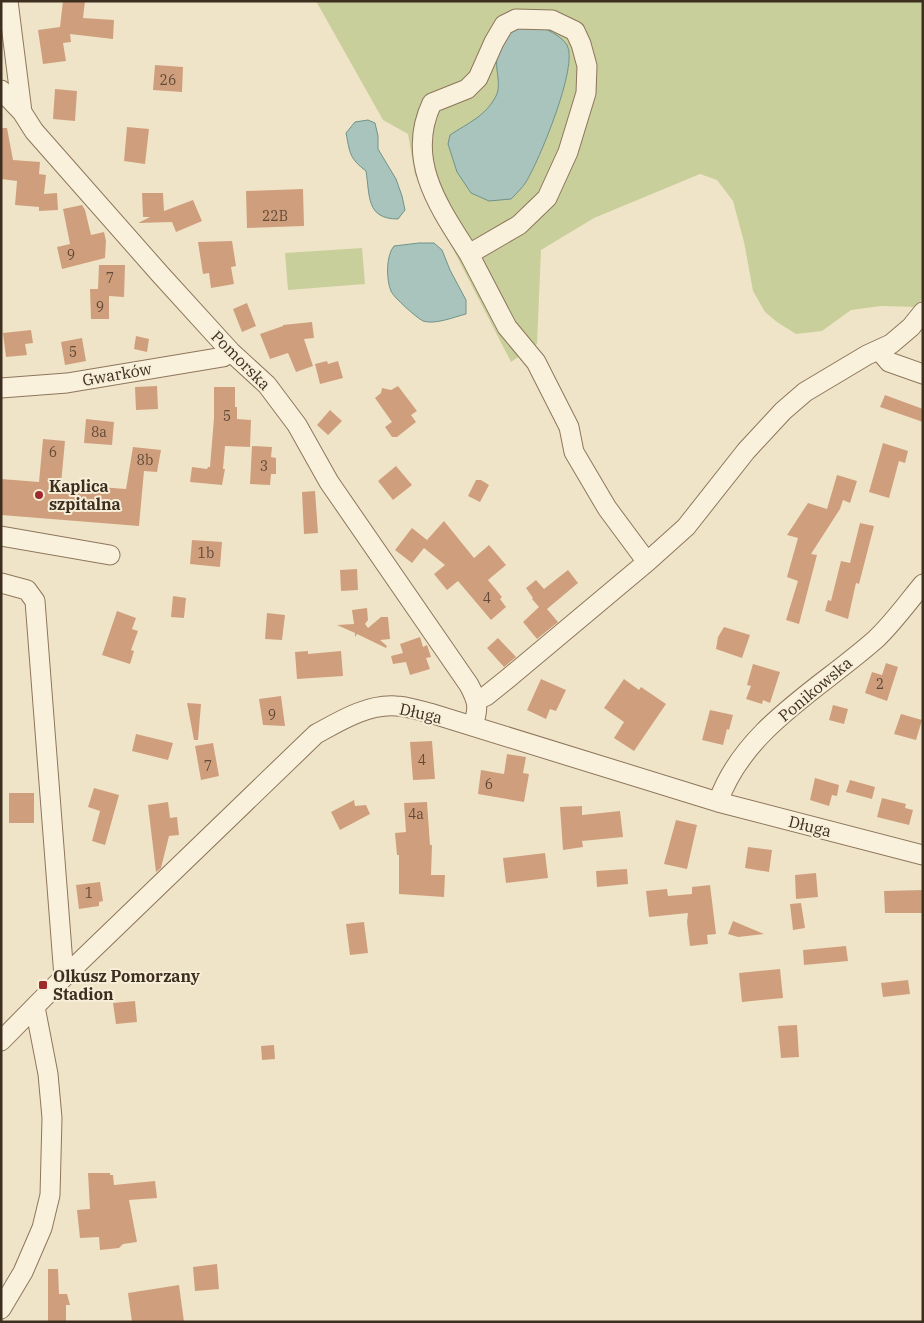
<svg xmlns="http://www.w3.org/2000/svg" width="924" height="1323" viewBox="0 0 924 1323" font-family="'IBM Plex Serif',serif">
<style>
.green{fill:#c9cf9b}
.water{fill:#a9c4bc;stroke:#6f938a}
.building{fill:#cf9f7d}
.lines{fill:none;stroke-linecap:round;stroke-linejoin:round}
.minor-casing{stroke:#8d765c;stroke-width:21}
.minor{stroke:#faf1dc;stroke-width:19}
.poi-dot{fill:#9e2a2b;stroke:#f7eed8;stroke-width:2}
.labels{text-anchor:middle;stroke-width:4;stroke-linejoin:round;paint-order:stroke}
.number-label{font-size:14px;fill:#624a37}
.street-label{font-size:16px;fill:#3d2e20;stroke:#f7eed8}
.poi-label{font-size:16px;font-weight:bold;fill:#3d2e20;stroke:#f7eed8;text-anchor:start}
</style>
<rect width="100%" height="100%" fill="#f0e4c8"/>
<path class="green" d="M316,1h607v297l-7,9 -35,-1 -30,4 -29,21 -26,3 -19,-12 -12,-10 -12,-21 -9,-49 -11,-41 -16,-21 -17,-6 -106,44 -53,32 -4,94 -26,18 -96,-187 -7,-41 -25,-14z
M362,248l3,36 -77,6 -3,-37z"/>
<path class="water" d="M535,24c10,5 26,11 32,21 12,20 -28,116 -41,137 -4,6 -10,12 -15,17l-22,2 -18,-8 -14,-21 -9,-28 2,-9c18,-12 36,-19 46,-39 4,-8 2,-17 1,-26 -3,-32 9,-41 38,-46z
M368,120l7,3 3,13v13l18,30 6,17 3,14 -7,9c-32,0 -28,-23 -32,-48 -17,-13 -16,-18 -20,-38l9,-11z
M419,243h15l8,7 8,20 16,30v14c-12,3 -31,11 -43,7 -6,-3 -30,-24 -32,-30 -5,-11 -5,-36 3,-45z"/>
<path class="building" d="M63,1h22l-2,17 31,2 -1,19 -43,-5 1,8 -8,1 3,18 -23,3 -5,-34 22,-3z
M155,65l28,2 -1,25 -29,-2z
M55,89l22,2 -2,30 -22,-2z
M127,127l22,2 -4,35 -21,-3z
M1,128h6l6,32 27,2 -1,12 7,1 -2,19 13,-1 1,17 -19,1v-4l-24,-2 2,-24 -16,-2z
M303,189l1,37 -57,2 -1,-37z
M142,193h21l1,18 29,-11 9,21 -26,11 -4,-10 -34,1 12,-6h-7z
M82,205l3,5 6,25 13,-3 2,9 -1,17 -43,11 -5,-22 13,-3 -7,-35z
M232,241l4,25 -5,1 3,17 -23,4 -2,-15 -6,1 -5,-32z
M99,265h26l-1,32 -15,-1v23h-18l-1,-30h8z
M247,303l9,23 -14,6 -9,-23z
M312,322l2,16 -10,1 9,27 -17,6 -8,-19 -18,6 -10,-25 23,-8v-1z
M31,330l2,13 -8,1 2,11 -21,2 -3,-24z
M136,336l13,3 -2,13 -13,-3z
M82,338l4,23 -21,4 -4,-23z
M327,361l1,3 10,-3 5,17 -23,6 -5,-20z
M157,386l1,23 -22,1 -1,-23z
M398,386l19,25 -6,4 5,7 -19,15h-5l-7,-10 7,-5 -17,-24 6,-5 1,-5 9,2z
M214,387h21v20h2v12l14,1 -1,27 -25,-1 -2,23h2l-3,16 -32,-3 2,-15 15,2 1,-2h2l4,-49z
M885,395l38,14v13l-43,-15z
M330,410l12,11 -14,14 -11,-10z
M86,419l28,3 -2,23 -28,-2z
M43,439l22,2 -4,43 65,5 7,-42 28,3 -4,22 -13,-1 -5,55 -138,-11v-36l38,3z
M883,443l25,8 -3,12 -6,-2 -10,37 -20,-6z
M252,446l20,1 -1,10 5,1v16h-5l-1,11 -20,-1z
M396,466l16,19 -19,15 -15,-19z
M837,475l20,6 -7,22 -7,-3 -3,9 -29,45 6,1 -18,69 -13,-4 12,-39 -11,-4 11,-39 -11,-3 21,-32 19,6z
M476,480h5l8,5 -9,17 -12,-6z
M315,491l3,42 -14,1 -2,-42z
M444,521l30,37 15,-13 17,20 -18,15 14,17 -2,2 6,8 -15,13 -33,-39 -11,9 -13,-16 11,-9 -21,-17 -12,15 -17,-13 17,-22 15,12z
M860,523l14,3 -15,58 -3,-1 -8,36 -23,-8 3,-11 3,1 10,-40 9,2z
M192,540l30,2 -2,25 -30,-3z
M357,569l1,21 -17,1 -1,-21z
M568,570l10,13 -31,26 11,13 -21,17 -14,-17 16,-15 -7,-8 1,-1 -7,-10 10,-8 8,9z
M173,596l13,2 -2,20 -13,-1z
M367,608l1,12 -3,4 3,4 13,-11h7l2,22 -10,1 7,6 -1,2 -29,-14 -2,3v-4l-18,-8 17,-1 -2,-14z
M117,611l19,7 -4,11 6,2 -7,19 3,1 -4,13 -28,-9z
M267,613l18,2 -3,25 -17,-1z
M724,627l26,8 -8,23 -26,-9 2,-12z
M420,637l3,10 4,-2 4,12 -5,1 4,11 -20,6 -4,-13 -13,2 -2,-8 12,-3 -3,-9z
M498,638l18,19 -12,10 -17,-19z
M308,651v3l33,-3 2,25 -46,3 -2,-27z
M886,663l12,4 -11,34 -22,-8 7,-21 10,3z
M753,664l27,8 -10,31 -7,-3 -1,4 -16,-5 5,-13 -4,-1z
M541,679l25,11 -10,21 -6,-2 -4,10 -19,-9z
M624,679l15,11 2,-3 25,17 -32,47 -20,-13 10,-16 -20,-14z
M281,696l4,30 -22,-1 -4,-26z
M187,703l14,1 -3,36h-4z
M833,705l15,4 -4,15 -15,-4z
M710,710l23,5 -4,15 -2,-1 -4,16 -21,-5z
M901,714l21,6 -6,20 -22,-6z
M136,734l37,9 -5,17 -36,-9z
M432,741l3,38 -22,1 -3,-38z
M213,743l6,33 -18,4 -6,-34z
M507,754l19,3 -3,16 6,1 -5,28 -46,-8 3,-24 23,4z
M815,778l24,7 -2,11 -5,-1 -3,11 -19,-6z
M850,780l25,7 -3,12 -26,-7z
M94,788l25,7 -14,50 -13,-4 8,-30 -12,-4z
M9,793h25v30h-25z
M882,798l24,6 -1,4 8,2 -4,15 -32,-8z
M354,800l1,6 11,-1 4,9 -30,16 -9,-18z
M168,802l2,16 7,-1 2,18 -10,1 -8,32 -5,4 -8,-67z
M427,802l3,43h2l-1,30h14l-1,22 -45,-3v-39h-2l-2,-22 11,-1 -2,-29z
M582,806v9l38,-4 3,26 -41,4 1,6 -20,3 -3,-43z
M676,820l21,5 -10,44 -23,-5z
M748,847l24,3 -3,22 -24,-4z
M545,853l3,25 -42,5 -3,-25z
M627,869l1,15 -31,3 -1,-16z
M816,873l2,24 -22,2 -1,-24z
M100,882l3,19 -4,1v4l-20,3 -3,-24z
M710,885l6,49 -9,1 1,9 -18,2 -3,-24 1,-9 -39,4 -3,-26 21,-2 1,7 24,-2v-7z
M923,890v23h-38l-1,-22z
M801,903l4,25 -12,2 -3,-26z
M733,921l31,13 -26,3 -10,-3z
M364,922l4,31 -18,2 -4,-31z
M846,946l2,15 -44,4 -1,-15z
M780,969l3,29 -41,4 -3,-29z
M908,980l2,14 -27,3 -2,-14z
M135,1001l2,21 -21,2 -3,-21z
M797,1025l2,32 -18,1 -3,-32z
M274,1045l1,14 -13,1 -1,-14z
M88,1173h22v2h3l1,10 41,-4 2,17 -28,2 8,42 -14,2 -4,4 -19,2 -1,-13 -19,1 -3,-28 13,-1z
M217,1264l2,25 -24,2 -2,-24z
M48,1269h10l1,25h8l3,11h-4v17h-18z
M179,1285l5,37h-52l-4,-29z"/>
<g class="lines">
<g class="minor-casing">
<path id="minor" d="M8,1l14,111 12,19 126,143 71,78 36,33 30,40 32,57 140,203c9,17 10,22 4,41
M1,90l21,22
M469,254c-30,-47 -64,-94 -37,-151l35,-14 11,-11 16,-36 10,-17 12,-6 36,1 23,11 6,13 6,22 -1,27 -18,59 -21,46 -28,27 -50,29 38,73 29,35 33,65 5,25 33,56 40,54
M879,350l10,12 34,12
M1,388l66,-5 156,-26 8,-5
M1,536l109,19
M1,583l26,7 8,11 29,376
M477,700l9,-4 20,-16 141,-118 39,-35 60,-76 37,-40 22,-19 62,-37 24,-11 20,-17 12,-15
M718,802c26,-74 102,-113 158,-163 17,-16 32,-37 47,-55
M1,1041l63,-64 252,-243c24,-13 51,-30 80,-28 11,0 23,5 34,7l288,89 205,53
M1,1309l22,-37 19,-44 8,-33 2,-77 -4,-44 -13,-67"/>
</g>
<use href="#minor" class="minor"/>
</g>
<g class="poi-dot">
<circle cx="39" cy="495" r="5"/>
<rect x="38" y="980" width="10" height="10" rx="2.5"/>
</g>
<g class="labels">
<g class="number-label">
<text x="168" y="85">26</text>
<text x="275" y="221">22B</text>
<text x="71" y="260">9</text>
<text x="110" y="283">7</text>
<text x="100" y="312">9</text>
<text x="73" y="357">5</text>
<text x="227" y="421">5</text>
<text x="99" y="437">8a</text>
<text x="53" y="457">6</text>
<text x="145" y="465">8b</text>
<text x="264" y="471">3</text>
<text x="206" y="558">1b</text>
<text x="487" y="603">4</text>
<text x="880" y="689">2</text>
<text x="272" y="720">9</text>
<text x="422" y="765">4</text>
<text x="208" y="771">7</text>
<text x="489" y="789">6</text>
<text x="416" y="819">4a</text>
<text x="89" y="898">1</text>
</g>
<g class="street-label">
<text transform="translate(241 360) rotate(45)" y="6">Pomorska</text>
<text transform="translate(117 374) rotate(-10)" y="6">Gwarków</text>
<text transform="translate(815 689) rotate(-40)" y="6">Ponikowska</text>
<text transform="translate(421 713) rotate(13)" y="6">Długa</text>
<text transform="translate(810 826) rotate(14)" y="6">Długa</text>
</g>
<g class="poi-label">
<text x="49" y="492">Kaplica<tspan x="49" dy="18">szpitalna</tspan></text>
<text x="53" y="982">Olkusz Pomorzany<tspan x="53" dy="18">Stadion</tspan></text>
</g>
</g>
<rect width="924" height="1323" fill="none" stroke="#3d2e20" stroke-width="5"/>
</svg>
